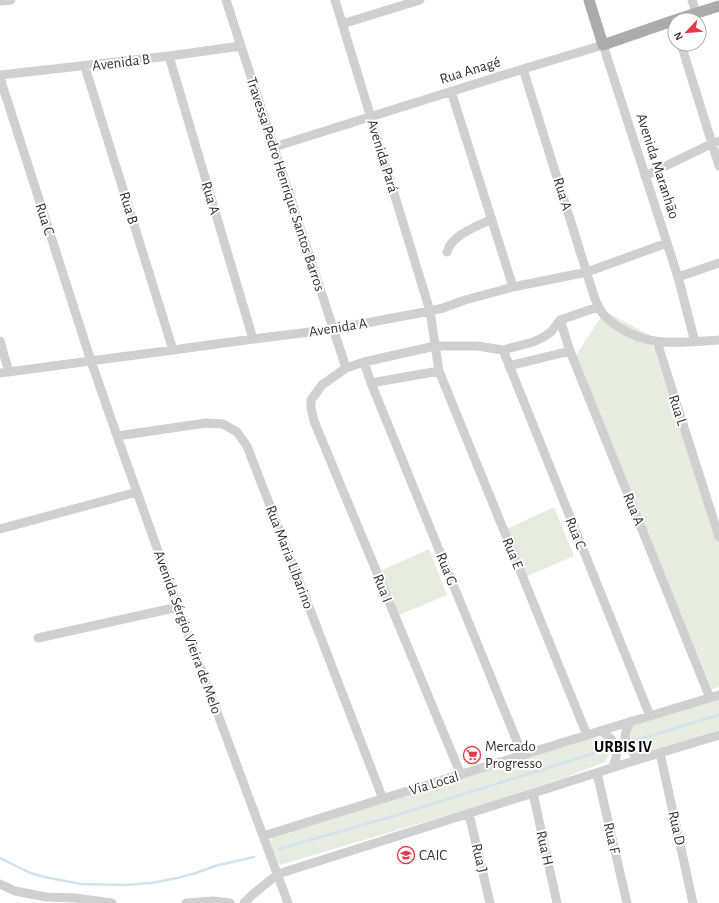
<svg xmlns="http://www.w3.org/2000/svg" width="719" height="903" viewBox="0 0 719 903" font-family="'Alegreya Sans',sans-serif">
<style>
.green{fill:#e6ecdf}
.lines{fill:none;stroke-linecap:round;stroke-linejoin:round}
.stream{stroke:#cfe2ee;stroke-width:2.5}
.minor{stroke:#d0d0d0;stroke-width:9}
.major{stroke:#ababab;stroke-width:11}
.labels{text-anchor:middle;stroke-width:4;stroke-linejoin:round;paint-order:stroke}
.street-label{font-size:15px;fill:#333;stroke:#fff}
.poi-label{font-size:15px;fill:#333;stroke:#fff;text-anchor:start}
.neighbourhood-label{font-size:16px;font-weight:bold;fill:#000;stroke:#fff}
</style>
<rect width="100%" height="100%" fill="#fff"/>
<path class="green" d="M605,311l44,24 70,206v146l-7,2 -138,-331z
M554,507l20,49 -49,21 -20,-47z
M429,549l18,46 -48,20 -19,-44z
M719,697v33l-74,24 -7,-2 -7,-5 -3,-9 3,-10 11,-7z
M596,737l9,3c4,10 5,12 0,22l-41,16 -116,37 -168,50 -2,-2 -8,-22 2,-4z"/>
<g class="lines">
<path class="stream" d="M633,741l86,-26
M279,849l108,-31 224,-70
M0,858l28,14 16,5 37,7 44,1 27,-2 25,-5 19,-5 19,-7 39,-9"/>
<path class="minor" d="M226,0l120,368
M335,0l95,311 9,60 148,364
M692,0l4,13
M0,1l11,-1
M342,24l78,-24
M681,44l38,122
M169,56l84,283
M85,67l88,283
M523,69l72,230c6,15 12,21 25,29 30,20 65,14 99,12
M0,75l169,-19 72,-10
M0,78l91,283 26,75 61,171 110,296
M451,91l62,196
M274,147l249,-78 80,-24 75,232 17,65
M645,176l68,-33 6,-2
M447,252c1,-2 2,-6 4,-8 8,-11 28,-19 41,-25
M678,277l41,-14
M560,320l10,31 140,347
M0,341l9,31
M657,342l62,195
M503,350l147,366
M364,362l7,21 152,373
M509,366l61,-15
M0,373l173,-23 80,-11 81,-10 96,-18 13,-3 22,-8 48,-13 74,-15 80,-29
M371,383l68,-12
M117,436l89,-13 17,1 14,8 10,14 136,353
M0,529l137,-37
M38,638l140,-31
M631,721c-11,18 -6,26 9,38
M601,731c16,10 20,20 11,37
M660,753l33,150
M597,773l30,130
M461,775l-147,-354 -3,-13v-8l11,-15 24,-17 18,-6 71,-16h42l26,4 30,-8 9,-4 9,-6 9,-12 38,-13
M533,793l24,110
M469,814l21,89
M263,836l350,-109 106,-32
M0,884l15,7 31,6 29,1 37,5
M186,903l27,-2 17,2
M244,903l8,-8 26,-21 362,-115 79,-24"/>
<path class="major" d="M589,0l14,45 72,-25
M675,20l44,-14"/>
</g>
<defs>
<g id="supermarket-ring" transform="scale(0.9)"><circle r="9.5" fill="#fff" stroke="#e63946" stroke-width="1.5"/><path d="M-6-5.5h2.5l.6 2H6L4.5 2H-2.5L-4.4-4H-6ZM-1.5 3.2a1.3 1.3 0 1 0 .1 0ZM3 3.2a1.3 1.3 0 1 0 .1 0Z" fill="#e63946"/></g>
<g id="school-ring" transform="scale(0.9)"><circle r="9.5" fill="#fff" stroke="#e63946" stroke-width="1.5"/><path d="M0-5L7-2L0 1L-7-2ZM-4 1L0 2.5L4 1V4Q0 6-4 4Z" fill="#e63946"/></g>
</defs>
<g fill-rule="evenodd">
<use href="#supermarket-ring" x="472" y="755"/>
<use href="#school-ring" x="406" y="855"/>
</g>
<g class="labels">
<g class="street-label">
<text transform="translate(121 62) rotate(-7)" y="5">Avenida B</text>
<text transform="translate(470 70) rotate(-17)" y="5">Rua Anagé</text>
<text transform="translate(383 156) rotate(73)" y="5">Avenida Pará</text>
<text transform="translate(658 166) rotate(72)" y="5">Avenida Maranhão</text>
<text transform="translate(286 184) rotate(72)" y="5">Travessa Pedro Henrique Santos Barros</text>
<text transform="translate(563 194) rotate(73)" y="5">Rua A</text>
<text transform="translate(211 198) rotate(73)" y="5">Rua A</text>
<text transform="translate(129 208) rotate(73)" y="5">Rua B</text>
<text transform="translate(45 219) rotate(72)" y="5">Rua C</text>
<text transform="translate(338 327) rotate(-9)" y="5">Avenida A</text>
<text transform="translate(678 410) rotate(72)" y="5">Rua L</text>
<text transform="translate(634 509) rotate(68)" y="5">Rua A</text>
<text transform="translate(576 533) rotate(68)" y="5">Rua C</text>
<text transform="translate(513 553) rotate(68)" y="5">Rua E</text>
<text transform="translate(290 557) rotate(69)" y="5">Rua Maria Libarino</text>
<text transform="translate(447 569) rotate(68)" y="5">Rua G</text>
<text transform="translate(383 588) rotate(68)" y="5">Rua I</text>
<text transform="translate(188 632) rotate(70)" y="5">Avenida Sérgio Vieira de Melo</text>
<text transform="translate(434 783) rotate(-17)" y="5">Via Local</text>
<text transform="translate(677 828) rotate(77)" y="5">Rua D</text>
<text transform="translate(612 838) rotate(77)" y="5">Rua F</text>
<text transform="translate(545 848) rotate(77)" y="5">Rua H</text>
<text transform="translate(480 858) rotate(77)" y="5">Rua J</text>
</g>
<g class="poi-label">
<text x="485" y="751">Mercado<tspan x="485" dy="17">Progresso</tspan></text>
<text x="419" y="860">CAIC</text>
</g>
<g class="neighbourhood-label">
<text x="623" y="752">URBIS IV</text>
</g>
</g>
<g transform="translate(687 32) rotate(244)"><circle r="19" fill="#ffffff" stroke="#adadad"/>
<path d="M0-3L7 15L0 10L-7 15Z" fill="#e63946"/>
<text y="-6" font-size="11" font-weight="bold" text-anchor="middle" fill="#333333">N</text>
</g>
</svg>
